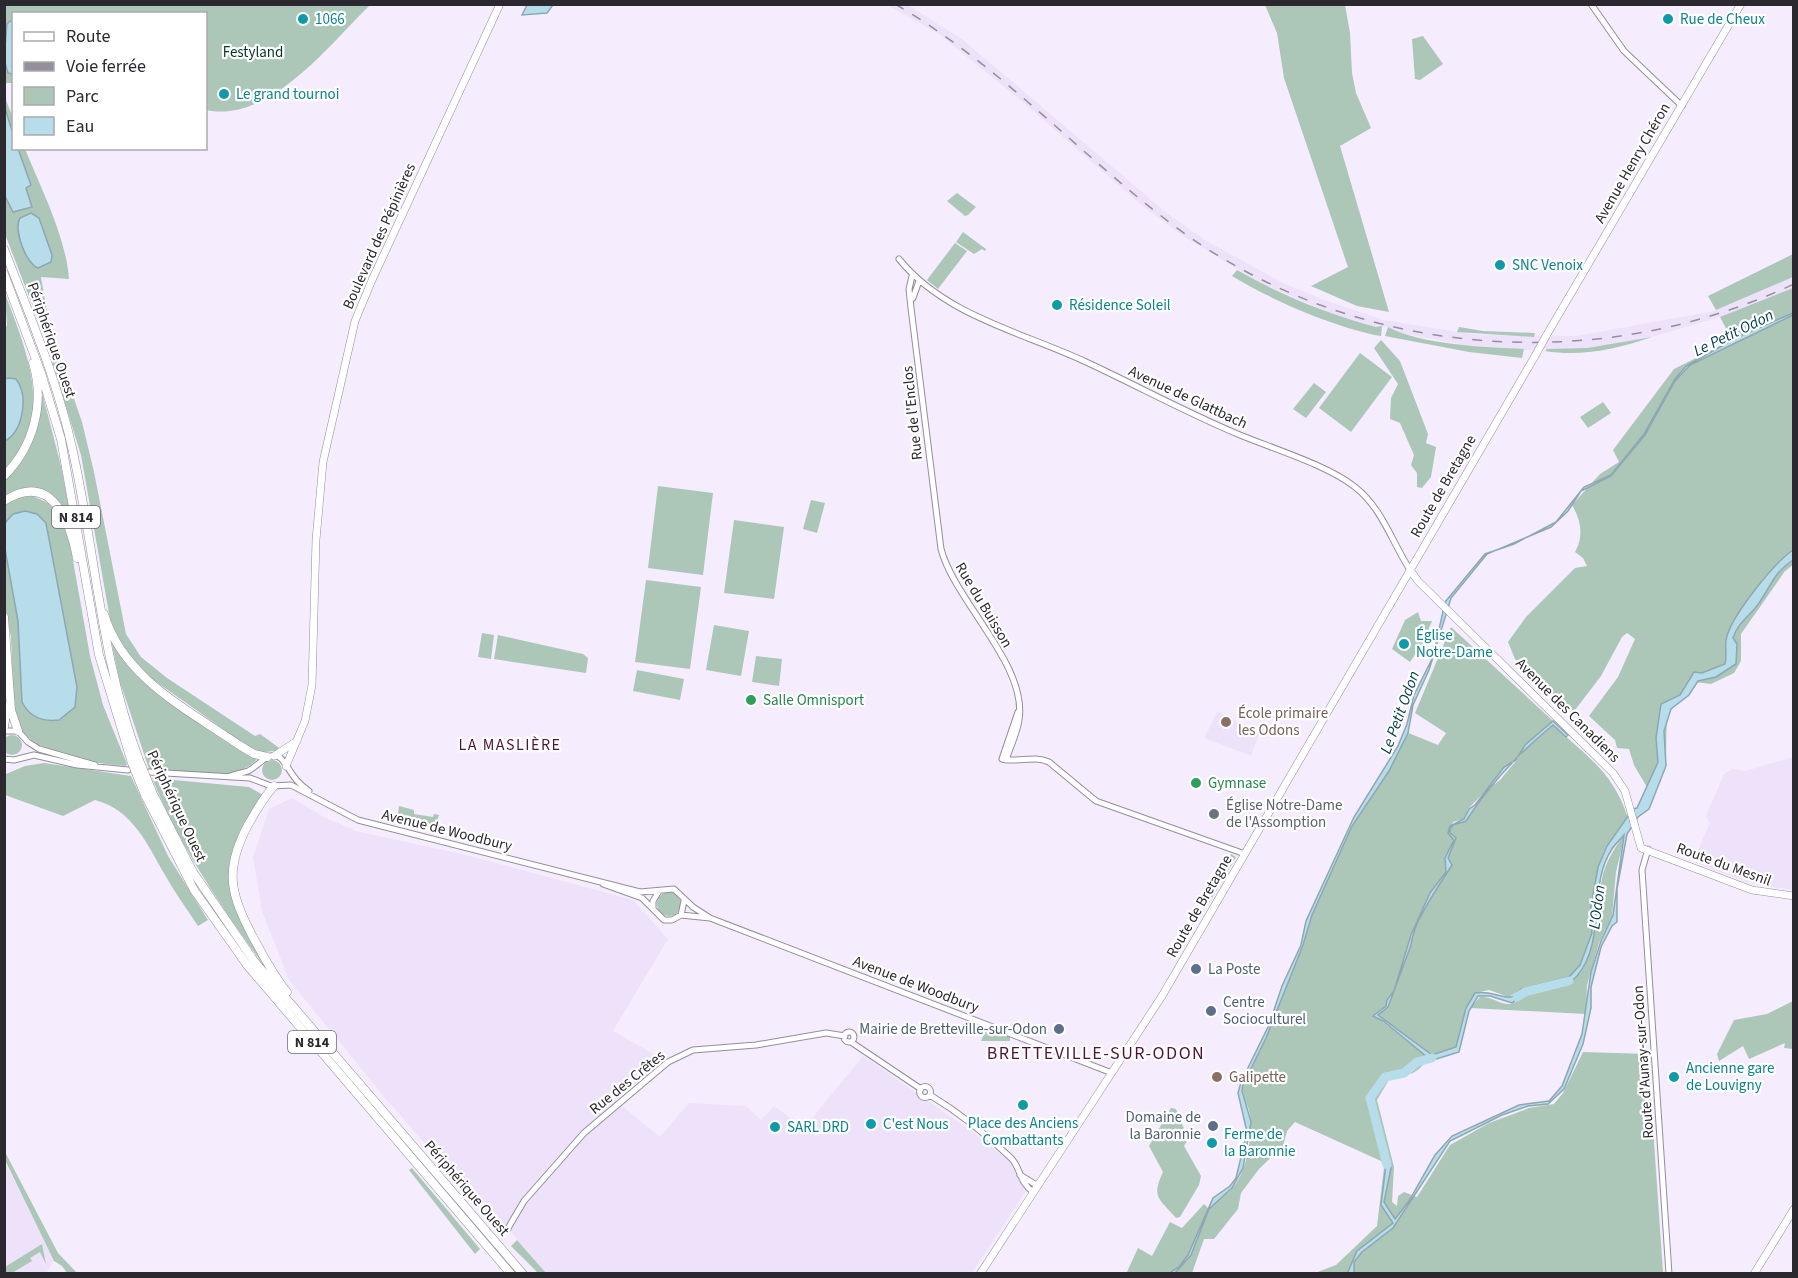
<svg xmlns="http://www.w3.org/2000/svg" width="1798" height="1278" viewBox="0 0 1798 1278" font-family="'Source Sans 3',sans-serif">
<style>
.built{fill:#ede2fa}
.green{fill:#acc6b8}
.water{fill:#b7ddeb;stroke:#8da7b3;stroke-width:1.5;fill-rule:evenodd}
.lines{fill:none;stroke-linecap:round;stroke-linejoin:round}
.river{stroke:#b7ddeb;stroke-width:9}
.minor-casing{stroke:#948d9d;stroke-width:7}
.major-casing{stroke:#948d9d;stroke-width:8}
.highway-casing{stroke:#948d9d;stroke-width:9}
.minor{stroke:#fff;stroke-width:5}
.major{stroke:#fff;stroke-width:7}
.highway{stroke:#fff;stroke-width:8}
.rail{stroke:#948f9a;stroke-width:1.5;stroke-dasharray:10 10;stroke-linecap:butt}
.major-bridge-casing{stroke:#948d9d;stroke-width:8;stroke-linecap:butt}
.highway-bridge-casing{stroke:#948d9d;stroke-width:9;stroke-linecap:butt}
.major-bridge{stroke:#fff;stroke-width:7}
.highway-bridge{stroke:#fff;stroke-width:8}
.culture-dot{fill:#0f9aa8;stroke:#fff;stroke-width:2}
.leisure-dot{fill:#2e9e5b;stroke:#fff;stroke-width:2}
.education-dot{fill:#8d6e63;stroke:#fff;stroke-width:2}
.worship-dot{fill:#6b7280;stroke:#fff;stroke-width:2}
.service-dot{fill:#5c6f8a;stroke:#fff;stroke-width:2}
.labels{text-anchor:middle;stroke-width:4.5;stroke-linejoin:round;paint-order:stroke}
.shield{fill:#fff;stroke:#6b696d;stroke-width:1.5}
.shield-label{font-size:14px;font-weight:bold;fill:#2b292f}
.culture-label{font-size:15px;fill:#0d838f;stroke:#fff;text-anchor:start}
.park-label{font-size:15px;fill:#043523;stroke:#fff}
.street-label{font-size:15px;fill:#2b292f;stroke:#fff}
.leisure-label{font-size:15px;fill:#27864d;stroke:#fff;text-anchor:start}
.education-label{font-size:15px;fill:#785e54;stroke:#fff;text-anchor:start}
.worship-label{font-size:15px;fill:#5b616d;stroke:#fff;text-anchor:start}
.service-label{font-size:15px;fill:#4e5e75;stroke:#fff;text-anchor:start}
.water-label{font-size:16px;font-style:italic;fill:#033c4c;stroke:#fff}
.neighbourhood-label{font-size:16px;letter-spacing:1.5px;fill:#511337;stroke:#fff}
.quarter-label{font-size:18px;letter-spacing:1.5px;fill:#511337;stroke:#fff}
</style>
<rect width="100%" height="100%" fill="#f5edfe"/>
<path class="built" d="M887,5h21l54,34 206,175 37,26 78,43 44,18 57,19 94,15 98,1 138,-25 79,-34v11l-59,25 -82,24 -65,11 -59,2 -62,-5 -67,-12 -11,-6h-12l-36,-9 -83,-37 -77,-47 -41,-31 -115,-100 -85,-69z
M1218,711l41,23 -8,22 -47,-18z
M1793,757v133l-40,-6 -47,-17 -12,-8 16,-36 -4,-7 18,-42 8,-5 13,2z
M292,798l32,19 32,14 114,25 163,44 35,39 -55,92 51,29 -49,40 45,37 29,-34 57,3 15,14 13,-14 30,22 59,-72 106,73 40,32 17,30 -54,82h-426l-46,-54 -15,-7 -99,-113 -97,-119 -27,-69 -9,-54 16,-48z
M4,1160l50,101 -8,12h-41z"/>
<path class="green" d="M4,5h366c-40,39 -101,119 -164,105v-96h-192l-1,69h-8z
M1265,5h80l5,28 2,40 4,20 15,35 -31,18 49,166 -32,-6 -46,-20 37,-19 -64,-189 -7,-45z
M1423,36l20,28 -23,16 -5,-1 -3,-40z
M4,95l9,23 1,30 11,1c16,39 41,88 44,130l-28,-2 9,52 32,93 12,50 32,162 15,23 26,21 88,58 5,-2 22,16 -25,3 -109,-77 -16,-15 -18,-29 -4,-13 -29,-164 -38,-122 -38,-99z
M957,193l19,14 -8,8 -3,1 -18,-15z
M963,232l23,17 -1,2 -3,-2 -8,5 -18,-12z
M955,243l12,8 -29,38 -11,-9z
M1793,254v23l-77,33 -8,-14z
M1237,270c44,25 90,44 139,57l6,-1 -1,10c-45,-8 -110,-36 -149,-60z
M1793,288v277l-8,6 -44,63v27l-7,12 -23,11 -17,-2 -13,20 -14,4 -1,52 -18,31 -14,-24 -5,-16 -12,-1 -2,-8 -26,-24 29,-39 17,-38 -8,-6 -5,4 -21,39 -29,38 -57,-55 -7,-17 18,-25 49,-49 12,-2 -4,-8 -8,-6c9,-16 6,-32 -3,-47l28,-31 19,-12 -6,-12 61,-81 58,-29 -12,-23z
M5,293c18,50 42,102 19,153 -5,9 -13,18 -19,26l-1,-144 3,-2z
M1388,327c33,18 98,20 136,22l-2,9 -53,-6 -84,-16z
M1459,327l24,4 52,2 -1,4 -77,-5z
M1652,337c-35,12 -70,20 -107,14l2,-2 40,-1z
M1381,340l19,21 28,73 -2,9 10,4 -5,30 -9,11 -5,-1v-14l-6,-8 3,-10 -14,-32 -10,-4 1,-21 7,-14 -24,-36z
M1360,353l32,24 -41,55 -32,-24z
M1314,383l12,9 -20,26 -13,-9z
M40,396h3l18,70 10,53 -11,-16 -19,-11 -36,7v-21l18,-23z
M1603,402l8,11 -23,15 -8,-11z
M658,486l55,7 -10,82 -55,-7z
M33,496l15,7 14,14 7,21 21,118 13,49 24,59 -1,2c-37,-3 -101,-11 -112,-51l-3,-78 -7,-35v-96l16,-9z
M811,500l14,3 -8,30 -14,-4z
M734,520l50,7 -10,72 -50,-6z
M646,580l55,7 -11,82 -55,-7z
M1418,612l3,9h11l-10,23 -12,18 -18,-13 13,-29z
M714,625l35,6 -8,45 -35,-6z
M1451,627l102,94 -28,24 -9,15 -12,7 -6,11 -30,31 -4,10 -11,3 -5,11 6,7 -9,18 1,14 -16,21 -19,42 -17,56 -7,9 -1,6 -12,9 53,42c-6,17 -21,19 -37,21l-13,22 17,67 -2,35 5,4 1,-10 6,-4 13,5 33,-52 39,-22 40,-15 25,-4 9,-11 20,-41 65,2 15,219h-348l21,-8 41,-39 7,-59 -3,-6 -86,-39 -8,9 -4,15 -24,23 -18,24 -3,16 -24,30h-10l-12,34 -66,1 12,-26 14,8 18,-34 12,6 22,-24 5,5c6,-8 14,-12 21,-18 17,-18 22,-51 20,-75 -1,-11 -9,-20 -7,-31l23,-47 37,-93 9,-30 40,-89 37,-55 17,-39 32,13 8,-12 -31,-20z
M482,633l12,2 -3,24 -13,-2z
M498,635l85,19 5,4 -2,15 -92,-14z
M111,640l16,23 13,14 118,81c-24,28 -75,14 -109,11l-29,-87z
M756,656l26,3 -3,27 -27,-4z
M637,670l47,9 -4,21 -47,-9z
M1553,725c32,30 60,46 75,93l-22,29 -7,17 -9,48 2,21 -12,32 -11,12 -48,12 -12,8 -20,-7 -14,3 -9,15 -10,39 -24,9 -54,-41 10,-10 24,-68 19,-42 18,-25 -1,-12 8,-20 -6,-5 2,-7 14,-5 22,-32 12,-9 31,-37z
M2 745a10 10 0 1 1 20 0a10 10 0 1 1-20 0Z
M262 770a10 10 0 1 1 20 0a10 10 0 1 1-20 0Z
M44,763l87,13 37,80 40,64 -10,6c-11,-17 -23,-33 -33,-51 -18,-31 -32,-65 -70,-75l-32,16 -58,-21 1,-21 19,-8z
M152,778l97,9 14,8c-48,84 -41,89 2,172 -42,-57 -87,-124 -113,-189z
M399,806l15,4v4l19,3 1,-3 5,1 -5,14 -37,-8z
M1625,834l-9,38 -4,44 -13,27 -12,42 -1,29 -116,-6 10,-11c12,-1 20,8 31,7 7,-1 8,-9 14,-11 12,-5 32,-4 45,-11 28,-15 26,-80 33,-108 5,-16 12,-27 22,-40z
M1231,854l5,3 -27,46 -2,-7z
M657 904a12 12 0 1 1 24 0a12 12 0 1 1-24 0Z
M1793,1001v48l-9,-1 1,-5 -36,16 -6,-13 -24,15 -2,-7 17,-34 33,-6z
M987,1027l23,8v6h-29z
M1171,1108l5,1 8,20 7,4 -7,13 17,30 -2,9 -19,32 -4,1c-17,-20 -25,-20 -13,-46l-14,-26z
M4,1150l54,103 19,20h-10l-5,-7 -8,-5 -49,-101z
M412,1168l68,81 -5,5 -66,-84z
M517,1240l29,33h-8l-27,-27z
M42,1244l4,20 -6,-12 -10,6 2,3 -20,12h-7v-6z"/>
<path class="water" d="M527,5v-1l26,1 -6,8 -25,2z
M10,21l3,1v52l-5,-1 -4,-14 3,-35z
M5,108l8,26 1,14 4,1 13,36 -5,3 6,19 -19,5 -8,-16z
M31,213l8,5 13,37 -1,7 -13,6c-12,-4 -25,-39 -18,-50z
M1793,313v2l-103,50 -15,16 -30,54 -34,41 -30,15 -13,20 -17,16 -64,27 -36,44 -22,72 -16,35 -5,28 -19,38 -37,55 -40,89 -9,30 -37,93 -23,47 -1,6 9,31 -8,46 -11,20 -23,21 -18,46 -16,18 -7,1 11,-7 9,-12 25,-57 17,-12 6,-8 11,-46 -9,-39 3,-11 28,-57 13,-39 19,-41 5,-24 48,-104 44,-71 9,-22 7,-29 19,-38 12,-55 40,-48 29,-10 42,-22 28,-35 27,-12 33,-41 31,-55 11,-13 52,-29z
M9,378l7,1c13,17 7,52 -11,62v-62z
M25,511l12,3 9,9 31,164 -2,20 -16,13c-16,2 -29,-2 -37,-18l-4,-81 -13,-72 -1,-25 9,-10z
M1793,550v10c-19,13 -20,22 -32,40 -8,14 -23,21 -28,38l4,6 -1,20 -20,13 -18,4 -9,14 -18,14 -7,22 2,35 -17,43 -11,8 -11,17 -10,55v33l-5,4 -11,21 -10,40v21l-8,36 -19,45 -16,15 -20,2 -26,9 -52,26 -57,87 -31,24 -8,10v11l-7,1 10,-23 36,-28 -12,-18 5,-40 -17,-65 20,-28 16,-1 22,-14 -44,-36 -10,-5 13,-10 1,-6 7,-9 17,-56 19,-42 16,-21 -1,-14 9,-18 -6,-7 2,-7 14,-7 5,-10 6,-4 29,-38 12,-7 9,-15 28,-24 15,14 -2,2 -13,-12c-33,27 -65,62 -87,96 -8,4 -16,1 -16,12l6,5 -8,20 4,7c-12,19 -39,57 -41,80l-23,62 -10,8 54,40 24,-8 10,-39 9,-15c15,-3 24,5 37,4l9,-8 48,-12 11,-12 12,-32 -2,-21 8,-45 9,-21 26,-37 4,-1 21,-46 -2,-24 5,-34 19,-9 14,-23 8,1 23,-9c2,-8 0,-16 1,-24 4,-23 48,-77 67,-90zM1624,835l-11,80 -12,26 -10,31 -9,62 -20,52 -13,15 -30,4 -67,31 -17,19 -26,46 -14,18 -11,-17 7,-34 -19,-65 3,-11 18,-19c14,3 18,-3 27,-12l13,-1 26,-8 10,-41 9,-15h12l22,7c5,-3 8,-9 13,-11 12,-6 41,-3 52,-16 30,-36 10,-89 35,-127 3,-5 8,-9 12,-14z"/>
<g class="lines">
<path class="river" d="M1517,997l8,-5 44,-11
M1387,1165l-17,-67 15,-21 19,-4 13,-11 15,-4"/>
<g class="minor-casing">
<path id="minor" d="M1591,4l33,47 58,55
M899,259c45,56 122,73 185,102 52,24 103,52 156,74 34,14 87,30 115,52 27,21 37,55 55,83
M912,276l-3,13 2,19 30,241c14,53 87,116 78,171 -2,14 -9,27 -13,40
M913,298l6,-17
M1018,712l-16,47c16,4 31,-4 47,3l47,39 149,53
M4,731h14l10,11 11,7 56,16
M4,759l10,1 20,-5 43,10 51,5
M149,772l101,6 21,8 20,-1 67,35 282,72 34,-3 19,18 17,11
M230,776c6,-2 12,-3 18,-5 11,-5 24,-26 36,-9 9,13 11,19 25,29
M1648,849l-6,21 27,404
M603,884l39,14 22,22h8l9,-5 3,-14
M653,908v-7l6,-10
M681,915l29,3 402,155
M844 1037a5 5 0 1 1 10 0a5 5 0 1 1-10 0Z
M851,1042l70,47
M919.5 1092a5.5 5.5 0 1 1 11 0a5.5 5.5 0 1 1-11 0Z
M930,1095c28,17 57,40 81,63 10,10 8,24 22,34
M1020,1175l18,11
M507,1230l17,-29 60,-68 84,-71 25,-12 63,-5 70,-12 19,3"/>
</g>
<g class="major-casing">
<path id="major" d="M1546,336l195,-332
M1410,570l8,11 195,192 12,18 16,57 111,42 42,6
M274,756l23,-15
M286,766l19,-45 7,-36 4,-145 7,-78 32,-141 17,-41 128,-276
M980,1274l182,-278 373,-640
M1754,1274l40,-65"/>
</g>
<g class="highway-casing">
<path id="highway" d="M4,249c26,67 54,133 69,203 23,105 28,207 66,308
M4,274l37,99 20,66 38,216 33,108
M4,476c30,-30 41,-73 29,-113
M4,501c48,-31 66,21 73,57
M104,614c19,64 83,95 135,131l15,9 13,3
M4,617l7,93 7,21
M4,727l3,-21
M274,786c-11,12 -18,25 -26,39 -24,45 -18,69 5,112 11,20 20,38 34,55
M153,794l40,78 61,89 269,313
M145,795l49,95 53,75 264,309"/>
</g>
<use href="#minor" class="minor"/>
<use href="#major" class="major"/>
<use href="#highway" class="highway"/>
<path class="rail" d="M895,4c102,59 181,147 274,218 178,136 423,157 625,62"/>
<g class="major-bridge-casing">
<path id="major-bridge" d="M1535,356l11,-20"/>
</g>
<g class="highway-bridge-casing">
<path id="highway-bridge" d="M139,760l14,34
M132,763l13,32"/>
</g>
<use href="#major-bridge" class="major-bridge"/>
<use href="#highway-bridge" class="highway-bridge"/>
</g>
<g class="culture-dot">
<circle cx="303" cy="19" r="6"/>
<circle cx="1668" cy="19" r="6"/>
<circle cx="224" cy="94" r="6"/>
<circle cx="1500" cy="265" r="6"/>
<circle cx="1057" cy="305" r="6"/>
<circle cx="1404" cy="644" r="6"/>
<circle cx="1674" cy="1077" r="6"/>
<circle cx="1023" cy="1105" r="6"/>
<circle cx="871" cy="1124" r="6"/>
<circle cx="775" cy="1127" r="6"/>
<circle cx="1212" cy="1143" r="6"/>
</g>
<g class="leisure-dot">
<circle cx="751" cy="700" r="6"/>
<circle cx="1196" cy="783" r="6"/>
</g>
<g class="education-dot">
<circle cx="1226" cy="722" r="6"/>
<circle cx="1217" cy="1077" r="6"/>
</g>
<circle class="worship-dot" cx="1214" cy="814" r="6"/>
<g class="service-dot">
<circle cx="1196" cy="969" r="6"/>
<circle cx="1211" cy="1011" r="6"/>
<circle cx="1059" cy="1029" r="6"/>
<circle cx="1213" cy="1126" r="6"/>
</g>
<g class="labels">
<g class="shield">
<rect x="52" y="506" width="48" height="22" rx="4.5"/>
<rect x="288" y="1031" width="48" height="22" rx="4.5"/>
</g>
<g class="shield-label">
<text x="76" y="522">N 814</text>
<text x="312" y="1047">N 814</text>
</g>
<g class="culture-label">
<text x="315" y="24">1066</text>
<text x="1680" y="24">Rue de Cheux</text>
<text x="236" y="99">Le grand tournoi</text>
<text x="1512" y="270">SNC Venoix</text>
<text x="1069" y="310">Résidence Soleil</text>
<text x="1416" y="640">Église<tspan x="1416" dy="17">Notre-Dame</tspan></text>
<text x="1686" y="1073">Ancienne gare<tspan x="1686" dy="17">de Louvigny</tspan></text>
<text x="1023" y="1128" text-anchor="middle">Place des Anciens<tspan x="1023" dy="17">Combattants</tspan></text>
<text x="883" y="1129">C'est Nous</text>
<text x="787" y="1132">SARL DRD</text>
<text x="1224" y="1139">Ferme de<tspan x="1224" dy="17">la Baronnie</tspan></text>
</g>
<g class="park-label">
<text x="253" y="57">Festyland</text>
</g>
<g class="street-label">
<text transform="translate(1632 163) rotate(-60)" y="5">Avenue Henry Chéron</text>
<text transform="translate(379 236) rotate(-66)" y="5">Boulevard des Pépinières</text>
<text transform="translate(52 340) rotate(71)" y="5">Périphérique Ouest</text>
<text transform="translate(1188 397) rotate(25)" y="5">Avenue de Glattbach</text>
<text transform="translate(912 413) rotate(-96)" y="5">Rue de l'Enclos</text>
<text transform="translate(1443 486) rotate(-60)" y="5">Route de Bretagne</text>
<text transform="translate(984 605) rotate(59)" y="5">Rue du Buisson</text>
<text transform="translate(1568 710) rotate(45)" y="5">Avenue des Canadiens</text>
<text transform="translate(177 806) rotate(65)" y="5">Périphérique Ouest</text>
<text transform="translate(447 830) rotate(14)" y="5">Avenue de Woodbury</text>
<text transform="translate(1724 864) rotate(20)" y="5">Route du Mesnil</text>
<text transform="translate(1199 906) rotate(-60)" y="5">Route de Bretagne</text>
<text transform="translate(916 984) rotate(21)" y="5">Avenue de Woodbury</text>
<text transform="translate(1643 1062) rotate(-94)" y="5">Route d'Aunay-sur-Odon</text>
<text transform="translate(627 1082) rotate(-39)" y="5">Rue des Crêtes</text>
<text transform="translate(467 1188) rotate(49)" y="5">Périphérique Ouest</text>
</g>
<g class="leisure-label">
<text x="763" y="705">Salle Omnisport</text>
<text x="1208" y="788">Gymnase</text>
</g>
<g class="education-label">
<text x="1238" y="718">École primaire<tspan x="1238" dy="17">les Odons</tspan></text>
<text x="1229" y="1082">Galipette</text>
</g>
<g class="worship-label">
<text x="1226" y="810">Église Notre-Dame<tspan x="1226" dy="17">de l'Assomption</tspan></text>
</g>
<g class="service-label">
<text x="1208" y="974">La Poste</text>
<text x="1223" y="1007">Centre<tspan x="1223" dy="17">Socioculturel</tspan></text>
<text x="1047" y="1034" text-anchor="end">Mairie de Bretteville-sur-Odon</text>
<text x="1201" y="1122" text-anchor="end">Domaine de<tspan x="1201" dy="17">la Baronnie</tspan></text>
</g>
<g class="water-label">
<text transform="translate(1733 332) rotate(-26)" y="6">Le Petit Odon</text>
<text transform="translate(1399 712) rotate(-70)" y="6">Le Petit Odon</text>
<text transform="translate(1596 907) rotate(-83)" y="6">L'Odon</text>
</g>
<g class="neighbourhood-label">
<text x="510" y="750">LA MASLIÈRE</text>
</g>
<g class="quarter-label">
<text x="1096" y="1059">BRETTEVILLE-SUR-ODON</text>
</g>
</g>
<rect width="1798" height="1278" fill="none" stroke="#2b292f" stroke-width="12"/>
<rect x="12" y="12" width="195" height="138" fill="#ffffff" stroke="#aaa9ac" stroke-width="1.5"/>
<rect x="24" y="32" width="30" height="9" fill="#ffffff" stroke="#aaa9ac" stroke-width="1.5"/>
<text x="66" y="42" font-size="18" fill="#2b292f">Route</text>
<rect x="24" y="62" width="30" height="9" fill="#948f9a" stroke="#aaa9ac" stroke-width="1.5"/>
<text x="66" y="72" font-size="18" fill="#2b292f">Voie ferrée</text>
<rect x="24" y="87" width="30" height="18" fill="#acc6b8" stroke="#aaa9ac" stroke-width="1.5"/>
<text x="66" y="102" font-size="18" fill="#2b292f">Parc</text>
<rect x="24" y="117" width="30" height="18" fill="#b7ddeb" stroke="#aaa9ac" stroke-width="1.5"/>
<text x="66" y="132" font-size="18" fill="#2b292f">Eau</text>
</svg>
